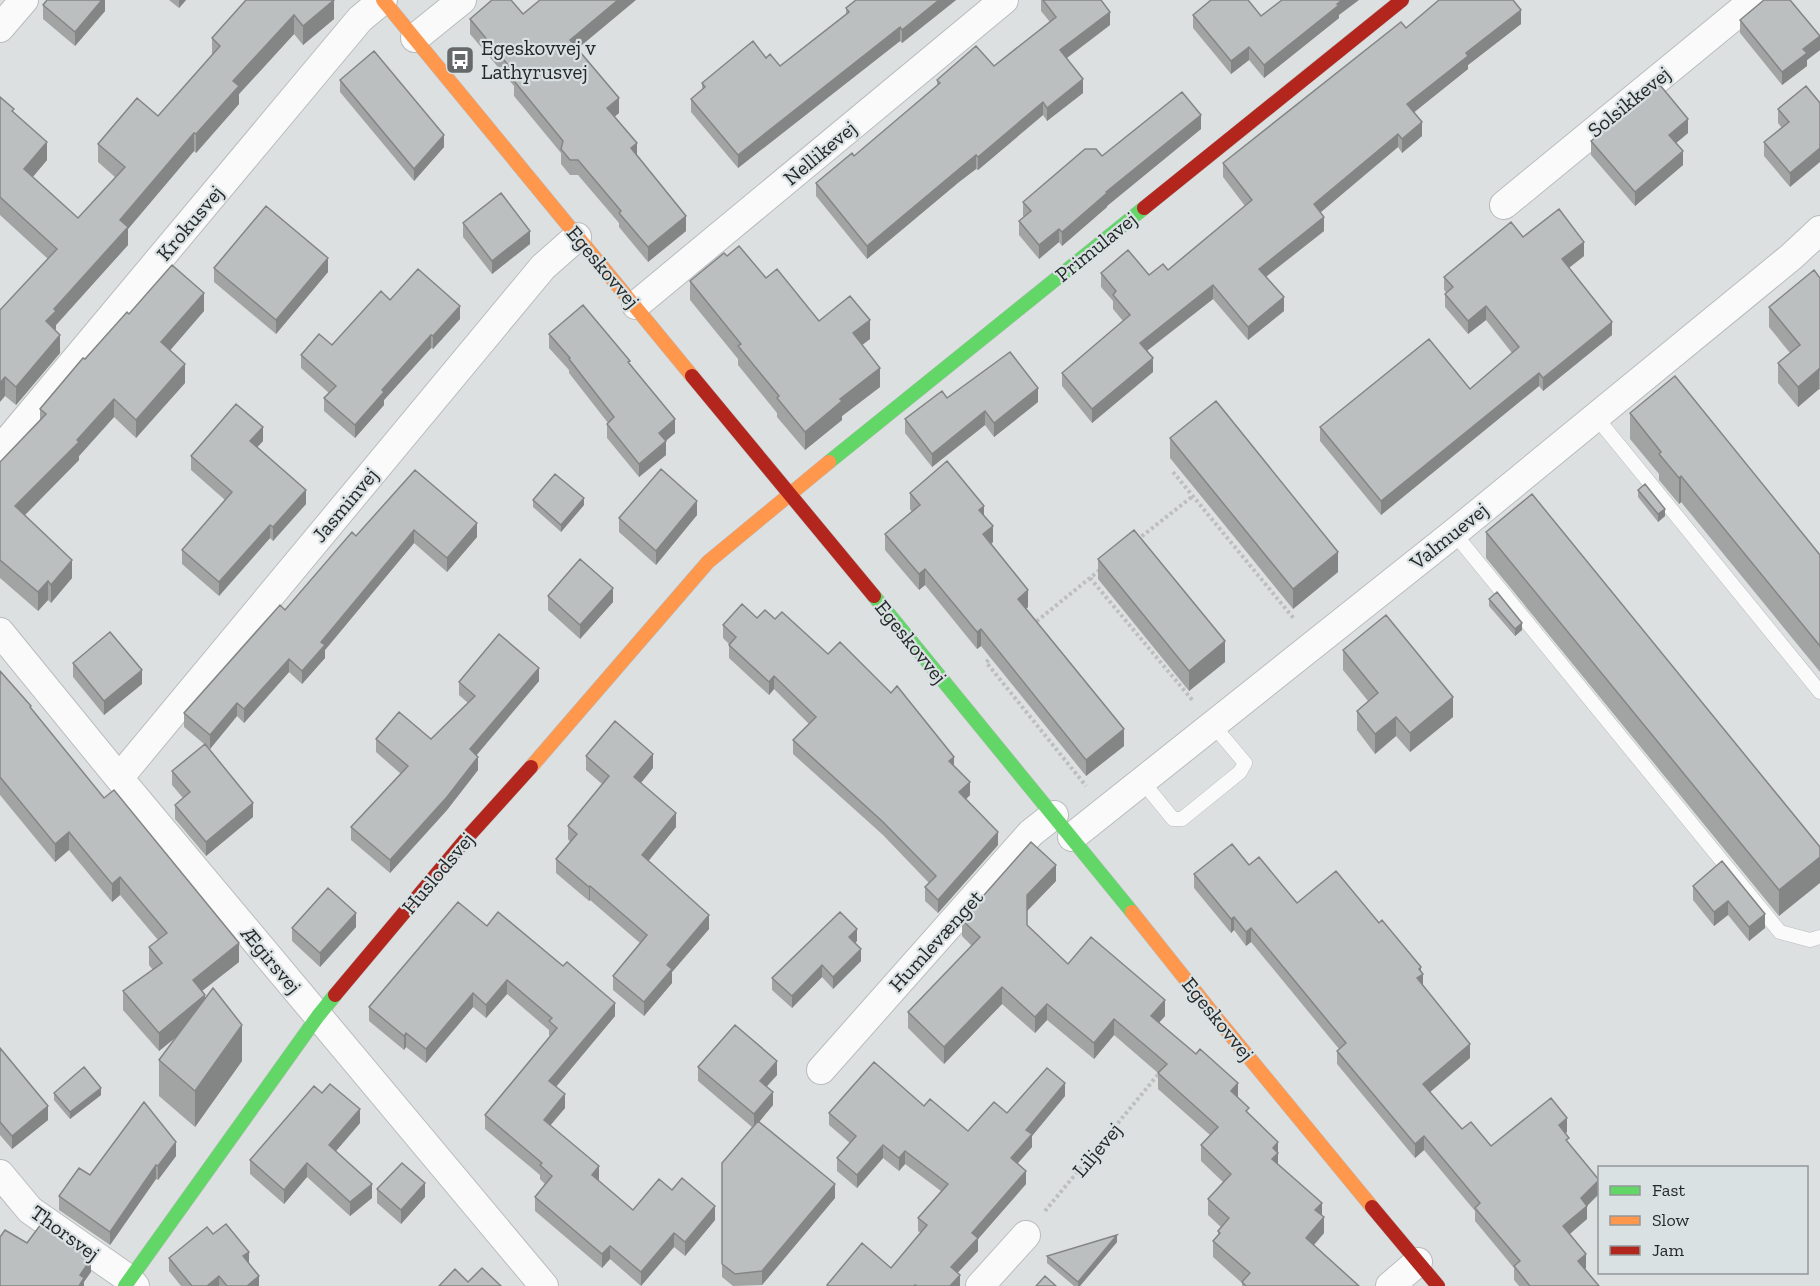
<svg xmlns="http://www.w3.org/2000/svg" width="1820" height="1286" viewBox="0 0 1820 1286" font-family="'Zilla Slab',serif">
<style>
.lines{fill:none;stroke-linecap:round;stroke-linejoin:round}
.lane-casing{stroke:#b9bcbd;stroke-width:15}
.street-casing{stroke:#b9bcbd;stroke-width:30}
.fast-casing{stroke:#b9bcbd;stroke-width:15}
.slow-casing{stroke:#b9bcbd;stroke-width:15}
.jam-casing{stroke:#b9bcbd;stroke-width:15}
.path{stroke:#bdbebe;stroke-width:4;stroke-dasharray:3 3;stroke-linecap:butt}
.lane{stroke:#fafafa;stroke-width:14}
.street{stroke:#fafafa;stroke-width:28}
.fast{stroke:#63d668;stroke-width:14}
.slow{stroke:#ff974d;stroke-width:14}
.jam{stroke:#b3261e;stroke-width:14}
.wall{fill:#a2a4a4}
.shaded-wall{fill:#848686}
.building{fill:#bcbfbf;stroke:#848686;stroke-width:1.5}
.labels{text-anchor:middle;stroke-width:4.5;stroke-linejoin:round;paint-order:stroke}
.poi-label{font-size:21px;fill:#262929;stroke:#dae1e3;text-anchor:start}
.street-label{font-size:21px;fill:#262929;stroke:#dae1e3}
</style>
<rect width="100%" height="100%" fill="#dce0e1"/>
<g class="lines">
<g class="lane-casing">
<path id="lane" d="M1596,417l224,275
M1454,533l326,399 30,8 10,-3
M1142,781l31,38h9l58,-47 5,-9 -32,-38"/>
</g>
<g class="street-casing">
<path id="street" d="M0,28l24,-28
M415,38l47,-38
M1504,205l250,-205
M636,305l368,-305
M0,450l360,-431 23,-19
M0,632l119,146 425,508
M119,778l424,-511 34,-30
M1072,837l382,-304 337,-276 29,-27
M821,1070l210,-237 23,-18
M0,1174l30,36 99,69 6,7
M980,1286l46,-51
M1390,1286l28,-24"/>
</g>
<g class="fast-casing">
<path id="fast" d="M829,462l315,-254
M874,596l258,316
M125,1286l193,-270 17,-21"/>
</g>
<g class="slow-casing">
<path id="slow" d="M383,0l309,376
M531,767l177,-205 121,-100
M1132,912l82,103 158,192"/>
</g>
<g class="jam-casing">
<path id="jam" d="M1144,208l258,-208
M692,376l182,220
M335,995l130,-155 66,-73
M1372,1207l66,79"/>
</g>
<path class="path" d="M1173,472l122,148
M1137,540l56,-44
M1090,578l104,124
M1032,625l69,-56
M993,656l-7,6 100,124
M1045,1211l116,-140"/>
<use href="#lane" class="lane"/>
<use href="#street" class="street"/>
<use href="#fast" class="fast"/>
<use href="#slow" class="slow"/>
<use href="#jam" class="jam"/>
</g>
<path class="wall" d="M105,0v11l-30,35 -32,-27v-14z
M169,0h17l-7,8z
M246,0l88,19 -31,26 -9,-11 -55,60v10l-43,49 -2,-2 -66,78v16l-72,80 -1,5 5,23 -44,52 -11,-9 -5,-86 48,-51 -48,-44v-118l14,16 33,47 -14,17 45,41 38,-40 -18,-16v-18l60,-28 54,-61v-17z
M956,0l-54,43 -2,-2 -162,127 -47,-56v-13l11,-9v-7l64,-25 14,8 66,-52v-6z
M1041,0h60l9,25 -43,33 16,35 -36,28 -4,-6 -65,55 -2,-1 -17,13 -92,77 -51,-63v-13l38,-27 83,-70v-6l57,-14 56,-44 -9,-11z
M523,14l54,35 42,64 -5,4 23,38 49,76 -38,31 -29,-35v-4l-41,-48h-8l-9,-11v-11l-47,-57v-10l-44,-52v-15z
M1193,15l68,1 78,-1v3l-75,60 -15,-18 -18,14 -38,-46z
M1740,20l80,30 -13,10v6l-25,19 -42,-52z
M1521,24l-53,41v4l-54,43 8,24 -20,17 -4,-6 -78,65 4,19 -58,46 18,34 -36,29 -35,-41 -66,52 6,21 -61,51 -30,-37v-13l61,-52 -10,-12v-8l-12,-14v-14l48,2 19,-5 77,-64 -22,-29v-14l183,-135z
M340,80l104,67 -30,34 -74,-89z
M1806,86l-16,101 -26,-31v-14l18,-14 -4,-5v-14z
M1201,129l-94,77v1l-45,39 -3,-4 -20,17 -20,-24v-14l5,-4 -1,-1v-14l79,-46z
M1688,133l-12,10 7,22 -48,41 -44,-51v-14z
M463,223l67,21 -38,30 -29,-37z
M1523,237l61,19 -15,12 43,67 -69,56 -4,-5 -158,129 -61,-74v-14l150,-38 42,-36 -26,-33 -18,14 -23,-27v-13l1,-2 -2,-2v-13z
M727,256l39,22 53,43 51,18 -8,6 18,42 -38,29v4l-37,30 -28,-33v-4l-39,-48v-6l-48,-59v-19z
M214,268l114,4 -52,62 -62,-52z
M1820,278v112l-1,-1 -21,18 -20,-24v-20l12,-10 -21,-26v-20z
M390,300l70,19 -27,30 -2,-1 -47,52v5l-29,33 -31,-27v-13l5,-5 -28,-25v-13l31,-10z
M204,311l-34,39 15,33 -49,55 -22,-21 -35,39v4l-54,55 47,63 -21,25 -3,-3 -10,11 -38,-33v-116l40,-42v-11l45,-50 44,-45z
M549,334l81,30 45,69 -10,8 1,14 -27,22 -32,-39v-14l1,-1 -39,-50v-3l-20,-22z
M1038,402l-44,35 -9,-12 -53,42 -27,-34v-14z
M1630,413l190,142v117l-139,-170 -2,2 -20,-24v-6l-29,-35z
M1170,438l168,134 -45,37 -123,-151z
M263,441l-6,6 49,57 -33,37 -3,-3 -51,58 -37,-32v-14l43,-50 -34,-30v-14z
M415,470l62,67 -30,35 -33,-29 -89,107v8l-23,26 -13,-12 -45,51 -7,-7 -27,33 -26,-22v-14l172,-177z
M1638,490l27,26 -7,6 -20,-25z
M910,493l74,22 9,27 -2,2 37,63 -2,2 98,137 -38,30 -105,-130 -4,3 -52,-64 -6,5 -34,-40v-16l27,-22 -2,-3z
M533,500l51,5 -23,27 -28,-25z
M697,515l-41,50 -37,-33v-14z
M1486,532l334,315 -41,69 -293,-358z
M1098,559l127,103 -36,29 -91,-112z
M548,596l65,6 -33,37 -32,-29z
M1489,599l33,31 -7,6 -26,-30z
M757,618l18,1 53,35 126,112 16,29 -4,4 32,46 -60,68 -13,-12v-14l4,-4 -46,-48 -90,-81v-14l16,-16 -35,-35 -5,6 -40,-37v-14l-6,-6v-13z
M1343,650l110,67 -43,35 -14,-16 -21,18 -18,-24v-19l11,-10 -25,-31z
M73,663l69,21 -38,31 -31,-38z
M0,671l239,291 -37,29 3,8 37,62 -47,66 -36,-31v-36l18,-24 -18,15 -36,-41v-19l30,-21 -4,-5v-18l9,-7 -38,-45 -8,7 -43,-52 -14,12 -55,-67z
M539,681l-63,74 2,15 -31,40 -57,63 -39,-33v-13l50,-53 -25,-22v-13h55l37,-36 -9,-8v-13z
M586,756l67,12 -12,15 35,44 -28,34 61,68 -37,43v11l-28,33 -31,-26v-14l27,-33 -50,-43 -1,1 -33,-28v-14l14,-17 -2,-3v-13l34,-42 -16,-14z
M172,771l81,46 -47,39 -31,-37v-14l8,-7 -11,-13z
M1722,861l43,67 -16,13 -21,-26 -14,11 -21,-26v-14z
M1249,865l48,38 82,20 42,48 2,15 47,72 -40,34 32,37 29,17 76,-14 -2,1 22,73v13l-18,15 17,34 -1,1 14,17h-80l-5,-6v-12l-39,-47v-10l-51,-61 -9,8 -78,-94v-13l2,-2 -88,-107 -5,4 -12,-16 -3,3 -37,-45v-14z
M1056,881l-29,30v14l41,39 97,52 -6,6 79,75 11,17 29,28v22l44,51 2,18 -10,12 45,41h-117v-3l-29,-26v-16l5,-6v-4l3,-4 -13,-12v-16l15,-17 -22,-21v-16l9,-10 -52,-46v-16l-44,-38 -20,24 -47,-39 -12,13 -33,-29 -58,60 -36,-36v-16l64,-66 -10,-10v-16z
M487,926l128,90 -59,71 9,21 -15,17 49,56 34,29 39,-20 43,30 -30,36 -11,-9 -33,39 -31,-27 -8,9 -67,-57v-14l10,-13 -5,-5v-4l-55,-46v-14l65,-79 -1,-1v-5l-42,-36 -21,24 -13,-11 -47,56 -20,-16 -2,3 -35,-29v-14z
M356,927l-36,40 -28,-26v-13z
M857,941l-2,2 6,18 -28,28 -11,-12 -30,31 -20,-18v-12z
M0,1048l48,72 -36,29 -12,-14z
M698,1067l79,8 -10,11 6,19 -14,17 76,76 -73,87 -29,1 -11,-9v-114l30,-36 -54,-46z
M54,1093l47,2 -31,24 -16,-19z
M322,1093l38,30 -24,28 36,47 -22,18 -43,-39 -23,27 -34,-30v-14z
M1065,1096l-33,40v11l-15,17 9,20 -48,55v12l-21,22 3,13h-133v-1l64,-17 30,-35 -3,-2v-13l23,-27 -36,-27 -6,7 -16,-13 -26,30 -20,-17v-13l13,-15 -21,-18v-12l95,-7 44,25 39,-18z
M176,1156l-18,24 -2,-1 -46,66 -51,-35v-14l31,-21z
M377,1189l48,8 -24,27 -24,-21z
M213,1234l36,29 10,23h-78l-12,-15v-13z
M1117,1242l-37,44h-6l-27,-23v-7z"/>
<path class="shaded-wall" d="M102,0h3v11l-30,35v-14z
M179,0h7l-7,8z
M334,0v19l-31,26v-19z
M618,0h18l-66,55v-15z
M939,0h17l-54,43v-13z
M1342,0h17l-20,15v3l-75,60v-13z
M1521,10v14l-53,41v4l-61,49v-14l59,-51z
M1110,12v13l-50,38v-13z
M294,15v19l-55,60v10l-43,49v-19l37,-53z
M900,27v14l-162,127v-13z
M1820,36v14l-13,10v6l-25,19v-13l21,-23z
M1249,47v13l-18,14v-13z
M1083,79v14l-36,28v-13z
M619,98v15l-12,10v-15z
M1043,102v13l-65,55v-13z
M1201,115v14l-94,77v1l-45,39v-14l44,-40z
M1688,119v14l-19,16v-14z
M1422,122v14l-20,17v-14z
M194,133v18l-66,78v16l-72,80v4l-10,11v-19l8,-12 66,-89z
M1398,134v13l-84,71v-14z
M444,135v12l-30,34v-12z
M47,142v18l-23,27v-18z
M637,143v15l-6,-10z
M1820,148v14l-30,25v-14z
M1683,151v14l-48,41v-14z
M976,155v14l-17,13 -92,77v-13l92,-77z
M686,216v15l-38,31v-15z
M1324,217v14l-65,51v-13z
M1059,229v13l-20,17v-14z
M530,231v13l-38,30v-13z
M1584,242v14l-22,17v-14z
M328,258v14l-52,62v-14z
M1213,285v14l-73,57v-13z
M204,293v18l-43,50v-19z
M1284,297v14l-36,29v-13z
M460,306v13l-27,30v-13z
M1486,306v14l-18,14v-13z
M870,320v19l-17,13v-19z
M1612,322v13l-69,56v-13z
M60,335v18l-44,52v-18z
M431,335v13l-47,52v5l-29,33v-13l27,-35z
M1153,358v14l-61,51v-14z
M185,364v19l-49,55v-18z
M880,368v19l-38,29v4l-37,30v-18l35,-33z
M1819,369v20l-21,18v-20z
M1539,373v13l-158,129v-14z
M5,377v19l-5,6v-19z
M1038,388v14l-44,35v-14z
M114,399v18l-35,39v4l-64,65v-19z
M985,411v14l-53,42v-13z
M675,419v14l-16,14v-14z
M263,427v14l-13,14v-14z
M666,441v14l-27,22v-13z
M1681,476v26l-2,2v-26z
M306,490v14l-33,37v-14z
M584,498v7l-23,27v-7z
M697,501v14l-41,50v-14z
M984,506v16l-5,-12z
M1665,509v7l-7,6v-8z
M477,523v14l-30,35v-14z
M270,525v13l-51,58v-14z
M993,526v16l-10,9v-17z
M414,530v13l-89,107v8l-23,26v-13l19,-29z
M1338,552v20l-45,37v-20z
M72,560v18l-21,25v-18z
M925,569v16l-6,5v-16z
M48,581v19l-10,11v-19z
M613,588v14l-33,37v-14z
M1028,590v17l-10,8v-16z
M1522,623v7l-7,6v-7z
M981,629v17l-4,3v-17z
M1225,641v21l-36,29v-20z
M289,659v13l-45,51v-14z
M539,668v13l-69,82v-14z
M142,670v14l-38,31v-14z
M774,676v13l-5,6v-13z
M1453,697v20l-43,35v-19z
M237,703v13l-27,33v-14z
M1396,717v19l-21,18v-20z
M1124,729v17l-38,30v-16z
M653,754v14l-19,23v-14z
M478,757v13l-31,40 -57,63v-13z
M954,757v13l-5,-9z
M970,782v13l-11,11v-14z
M253,803v14l-47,39v-14z
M676,813v14l-34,42v-14z
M69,832v18l-14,12v-18z
M998,832v13l-60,68v-13z
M1820,857v26l-41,33v-26z
M1056,865v16l-29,30v-16z
M120,877v18l-8,7v-18z
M590,886v14l-1,1v-14z
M1728,901v14l-14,11v-14z
M356,913v14l-36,40v-14z
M1765,914v14l-16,13v-14z
M709,915v14l-37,43v11l-28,33v-14l23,-37z
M1234,917v13l-3,3v-14z
M1251,928v14l-5,4v-14z
M857,929v12l-8,8v-12z
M239,943v19l-46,36v-18z
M861,949v12l-28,28v-12z
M822,965v12l-30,31v-12z
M1421,967v9l2,-2v13l-6,-9 2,-9z
M507,980v14l-21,24v-13z
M1002,987v17l-58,60v-17z
M473,993v14l-47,56v-14z
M205,995v19l-46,37v-18z
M1165,1000v16l-14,16v-16z
M615,1003v13l-66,79v-14z
M1047,1004v16l-12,13v-16z
M1114,1019v16l-20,24v-16z
M242,1025v36l-47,66v-36z
M406,1033v14l-2,3v-14z
M1470,1044v14l-47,40v-14z
M777,1061v14l-17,19v-13z
M1065,1083v13l-33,40v11l-21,24v-13l15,-28z
M1238,1083v16l-7,-8z
M101,1088v7l-31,24v-7z
M773,1092v13l-19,23v-14z
M565,1094v14l-21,25v-13z
M48,1106v14l-36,29v-13z
M360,1109v14l-31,36v-14z
M1567,1118v14l-8,7v-14z
M1424,1136v14l-9,8v-14z
M176,1142v14l-18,24v-14z
M1278,1142v27l-6,6 1,-27z
M883,1145v13l-26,30v-13z
M905,1151v13l-6,7v-13z
M307,1163v14l-23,27v-14z
M156,1165v14l-46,66v-13z
M599,1166v14l-7,9v-14z
M1026,1171v13l-48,55v12l-27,29v-13l21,-34z
M1599,1180v14l-12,12v13l-24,21v-14l18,-28z
M425,1183v14l-24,27v-14z
M372,1184v14l-22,18v-14z
M835,1184v14l-73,87v-14z
M1322,1203v16l-7,-9z
M715,1206v14l-30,36v-14z
M1324,1217v16l-18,21v-16z
M674,1233v14l-33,39v-14z
M1117,1235v7l-37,44h-2v-4z
M610,1246v13l-8,9v-14z
M249,1252v13l-6,-9z
M1586,1254v14l-8,7v-14z
M91,1259v13l-7,10v4h-5l1,-11z
M960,1275v11h-10z
M219,1276v10h-12z
M259,1276v10h-12z"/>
<path class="building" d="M47,0h55l-27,32 -32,-27z
M246,0h88l-31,26 -9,-11 -61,66 6,5 -43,48 -2,-1 -74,87 8,7 -74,82 2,2 -10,10 14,14 -44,52 -11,-10 -5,6v-73l57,-61 -57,-52v-100l14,12 -2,2 35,31 -23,27 54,49 47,-51 -27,-23 39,-46 21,18 62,-70 -8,-8z
M492,0h19l12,14 17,-14h78l-48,40 49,58 -12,10 30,35 -6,5 55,68 -38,31 -29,-34 2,-2 -43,-51h-8l-9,-11 2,-8 -49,-60 4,-4 -48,-58z
M856,0h83l-37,30 -2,-3 -162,128 -47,-56 14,-12 -3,-4 51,-42 13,17 4,-4 10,12 69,-54 -3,-4z
M1043,0h58l9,12 -50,38 23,29 -36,29 -4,-6 -65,55 -2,-2 -17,14 -92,77 -51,-63 36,-30 2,3 86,-73 -3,-3 39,-34 18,20 62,-49z
M1211,0h37l13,16 21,-16h60l-5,4 2,1 -75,60 -15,-18 -18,14 -38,-46z
M1439,0h74l8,10 -55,43 2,3 -61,48 15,18 -20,17 -4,-5 -84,70 10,13 -65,52 25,28 -36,30 -35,-42 -73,58 13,15 -61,51 -30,-36 68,-58 -17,-20 3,-4 -15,-18 27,-23 21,25 14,-11 5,6 84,-70 -29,-37 178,-141 5,6z
M1764,0h26l30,36 -17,13 4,4 -25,19 -42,-52z
M374,51l70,84 -30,34 -74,-89z
M1660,85l28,34 -19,16 14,16 -48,41 -44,-51z
M1806,86l14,17v45l-30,25 -26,-31 25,-20 -11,-13z
M1182,92l19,23 -95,77 1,1 -45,39 -3,-3 -20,16 -20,-24 12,-10 -8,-9 62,-53h11l6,7z
M501,193l29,38 -38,30 -29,-38z
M266,206l62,52 -52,62 -62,-52z
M1559,209l25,33 -22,17 50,63 -69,56 -4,-5 -158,128 -61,-74 109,-88 41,50 49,-42 -33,-41 -18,15 -23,-27 8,-7 -9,-10 67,-55 12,15z
M739,246l27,32 11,-9 42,52 31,-25 20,24 -17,13 27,35 -40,31 2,2 -37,31 -28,-34 2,-2 -41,-50 3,-2 -51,-63 34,-28 3,3z
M172,265l32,28 -43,49 24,22 -49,56 -22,-21 -37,41 2,2 -64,64 57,54 -21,25 -3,-4 -10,11 -38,-32v-98l46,-48 -6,-5 43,-51 2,1 42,-47 2,2z
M418,269l42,37 -27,30 -2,-1 -49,55 2,2 -29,33 -31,-27 12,-12 -35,-31 18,-21 13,11 49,-54 9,9z
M1814,270l6,8v92l-1,-1 -21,18 -20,-24 22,-18 -31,-38z
M583,305l47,56 -2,1 47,57 -16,14 7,8 -27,23 -32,-40 7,-7 -45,-58 1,-1 -21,-24z
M1010,352l28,36 -44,35 -9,-12 -53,43 -27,-35 37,-28 5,7z
M1675,376l145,179v91l-139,-170 -2,2 -20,-24 2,-2 -31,-39z
M1216,401l122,151 -45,37 -123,-151z
M236,404l27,23 -13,14 56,49 -33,37 -3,-2 -51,57 -37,-32 50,-58 -41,-36z
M947,461l37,45 -5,4 14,16 -10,8 45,56 -10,9 106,130 -38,31 -105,-131 -4,3 -52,-63 -6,5 -34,-40 35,-29 -10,-12z
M661,469l36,32 -41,50 -37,-33z
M415,470l62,53 -30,35 -33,-28 -93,112 4,3 -23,26 -13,-12 -45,50 -7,-6 -27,32 -26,-22 96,-108 5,5 67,-78 4,4z
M555,474l29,24 -23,27 -28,-25z
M1645,484l20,25 -7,5 -20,-24z
M1532,494l288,353v10l-41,33 -293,-358z
M1134,530l91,111 -36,30 -91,-112z
M580,559l33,29 -33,37 -32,-29z
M1497,592l25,31 -7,6 -26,-30z
M742,604l15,14 8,-8 10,9 7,-7 46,42 12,-12 51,51 6,-7 57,71 -5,4 21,21 -11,10 39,40 -60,68 -13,-13 11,-11 -53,-54 -90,-82 23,-23 -42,-41 -5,6 -40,-37 7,-8 -13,-12z
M1386,615l67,82 -43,36 -14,-16 -21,17 -18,-23 21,-18 -35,-43z
M110,632l32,38 -38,31 -31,-38z
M499,634l40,34 -69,81 8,8 -31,40 -57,63 -39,-33 57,-61 -32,-27 23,-27 32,27 44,-43 -16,-14z
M0,671l31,35 -1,1 74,91 10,-8 125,153 -46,37 12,15 -46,38 -36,-42 39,-28 -13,-16 18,-14 -47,-56 -8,7 -43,-52 -14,12 -55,-67z
M615,721l38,33 -19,23 42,36 -34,42 67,60 -42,50 5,4 -28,33 -31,-26 34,-41 -57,-49 -1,1 -33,-28 21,-25 -9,-8 41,-50 -23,-20z
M205,744l48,59 -47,39 -31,-37 15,-13 -18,-21z
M1031,842l25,23 -29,30v30l41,39 23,-27 74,63 -14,16 45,38 4,-5 38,34 -7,8 18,17 -3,3 32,31 -5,6 5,5 -6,6 50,44 -7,7 9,7 -18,21 53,48h-113l-4,-4 8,-9 -37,-32 7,-8 -2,-2 11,-13 -21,-19 23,-25 -30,-29 17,-18 -60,-54 9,-9 -53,-45 -20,24 -47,-39 -12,13 -33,-30 -58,60 -36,-35 72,-75 -18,-17z
M1232,844l17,21 10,-8 38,46 39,-32 43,52 3,-3 39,47 -2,2 4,5 -6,4 53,66 -47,40 39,45 9,-7 20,24 60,-48 16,20 -8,7 10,13 -3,2 33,40 -18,18 6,8 -24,20 23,28 -8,7 21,25h-69l-16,-20 6,-5 -45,-53 5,-5 -56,-67 -9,8 -78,-93 9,-8 -95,-115 -5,4 -12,-15 -3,2 -37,-45z
M1722,861l43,53 -16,13 -21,-26 -14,11 -21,-26z
M328,888l28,25 -36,40 -28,-25z
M458,902l29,24 11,-14 65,54 4,-4 48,41 -66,78 16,13 -21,26 55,46 -7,9 41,35 26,-31 13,11 10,-12 33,28 -30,36 -11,-9 -33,39 -31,-26 -8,8 -67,-57 17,-21 -12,-11 2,-2 -57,-48 72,-87 -8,-7 3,-3 -45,-38 -21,25 -13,-12 -47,56 -20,-16 -2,3 -35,-29z
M840,912l17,17 -8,8 12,12 -28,28 -11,-12 -30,31 -20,-18z
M213,988l29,37 -47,66 -36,-31z
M735,1025l42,36 -17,20 13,11 -19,22 -56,-47z
M0,1048l48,58 -36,30 -12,-14z
M874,1062l50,44 6,-7 38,32 26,-29 13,11 40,-45 18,15 -39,47 6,4 -21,24 15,13 -54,62 6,5 -27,29 9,8 -10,11h-33l-2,-1 -1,1h-85l-2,-1 35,-42 29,25 36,-43 -9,-7 30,-34 -43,-33 -6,7 -16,-13 -26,30 -20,-17 19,-22 -27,-23z
M84,1067l17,21 -31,24 -16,-19z
M330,1084l30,25 -31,36 43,39 -22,18 -43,-39 -23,27 -34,-30 64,-74 8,7z
M144,1102l32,40 -18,24 -2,-1 -46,67 -51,-36 20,-28 11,7z
M758,1121l77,63 -73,87 -27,3 -13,-10v-101z
M402,1163l23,20 -24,27 -24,-21z
M41,1224l50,35 -11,16 4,3 -5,8h-79v-49l5,-7 22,13z
M226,1224l23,28 -6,4 16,20 -12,10h-20l-8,-10 -12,10h-15l-23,-28 38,-31 6,7z
M1117,1235l-39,47 -31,-26z
M482,1268l19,18h-62l16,-17 13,13z
M1045,1276l11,10h-20z"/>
<defs>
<g id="bus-square" transform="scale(1.5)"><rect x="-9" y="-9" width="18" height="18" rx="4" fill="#666969" stroke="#dae1e3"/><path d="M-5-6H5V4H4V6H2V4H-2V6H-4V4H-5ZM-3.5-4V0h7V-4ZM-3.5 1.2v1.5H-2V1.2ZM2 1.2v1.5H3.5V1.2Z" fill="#fff"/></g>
</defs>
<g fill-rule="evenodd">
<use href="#bus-square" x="460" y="60"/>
</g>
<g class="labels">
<g class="poi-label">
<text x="481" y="55">Egeskovvej v<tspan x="481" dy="24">Lathyrusvej</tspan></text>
</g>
<g class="street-label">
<text transform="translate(1629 102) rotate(-39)" y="7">Solsikkevej</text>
<text transform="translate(820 153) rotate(-40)" y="7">Nellikevej</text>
<text transform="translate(190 223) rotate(-50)" y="7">Krokusvej</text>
<text transform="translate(1096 247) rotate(-39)" y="7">Primulavej</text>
<text transform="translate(603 267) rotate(50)" y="7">Egeskovvej</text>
<text transform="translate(345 505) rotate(-50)" y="7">Jasminvej</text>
<text transform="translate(1449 536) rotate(-39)" y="7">Valmuevej</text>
<text transform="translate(911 642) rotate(51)" y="7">Egeskovvej</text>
<text transform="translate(438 873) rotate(-50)" y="7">Huslodsvej</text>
<text transform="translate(936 941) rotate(-48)" y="7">Humlevænget</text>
<text transform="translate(271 960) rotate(50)" y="7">Ægirsvej</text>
<text transform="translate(1218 1019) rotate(51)" y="7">Egeskovvej</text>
<text transform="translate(1097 1150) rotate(-50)" y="7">Liljevej</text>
<text transform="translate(65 1233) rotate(36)" y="7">Thorsvej</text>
</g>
</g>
<rect x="1598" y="1166" width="210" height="108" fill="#dae1e3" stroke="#929799" stroke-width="1.5"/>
<rect x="1610" y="1186" width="30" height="9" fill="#63d668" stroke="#929799" stroke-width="1.5"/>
<text x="1652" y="1196" font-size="18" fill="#262929">Fast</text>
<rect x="1610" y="1216" width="30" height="9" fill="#ff974d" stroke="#929799" stroke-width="1.5"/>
<text x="1652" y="1226" font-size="18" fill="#262929">Slow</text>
<rect x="1610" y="1246" width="30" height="9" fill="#b3261e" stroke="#929799" stroke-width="1.5"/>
<text x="1652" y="1256" font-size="18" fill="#262929">Jam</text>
</svg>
